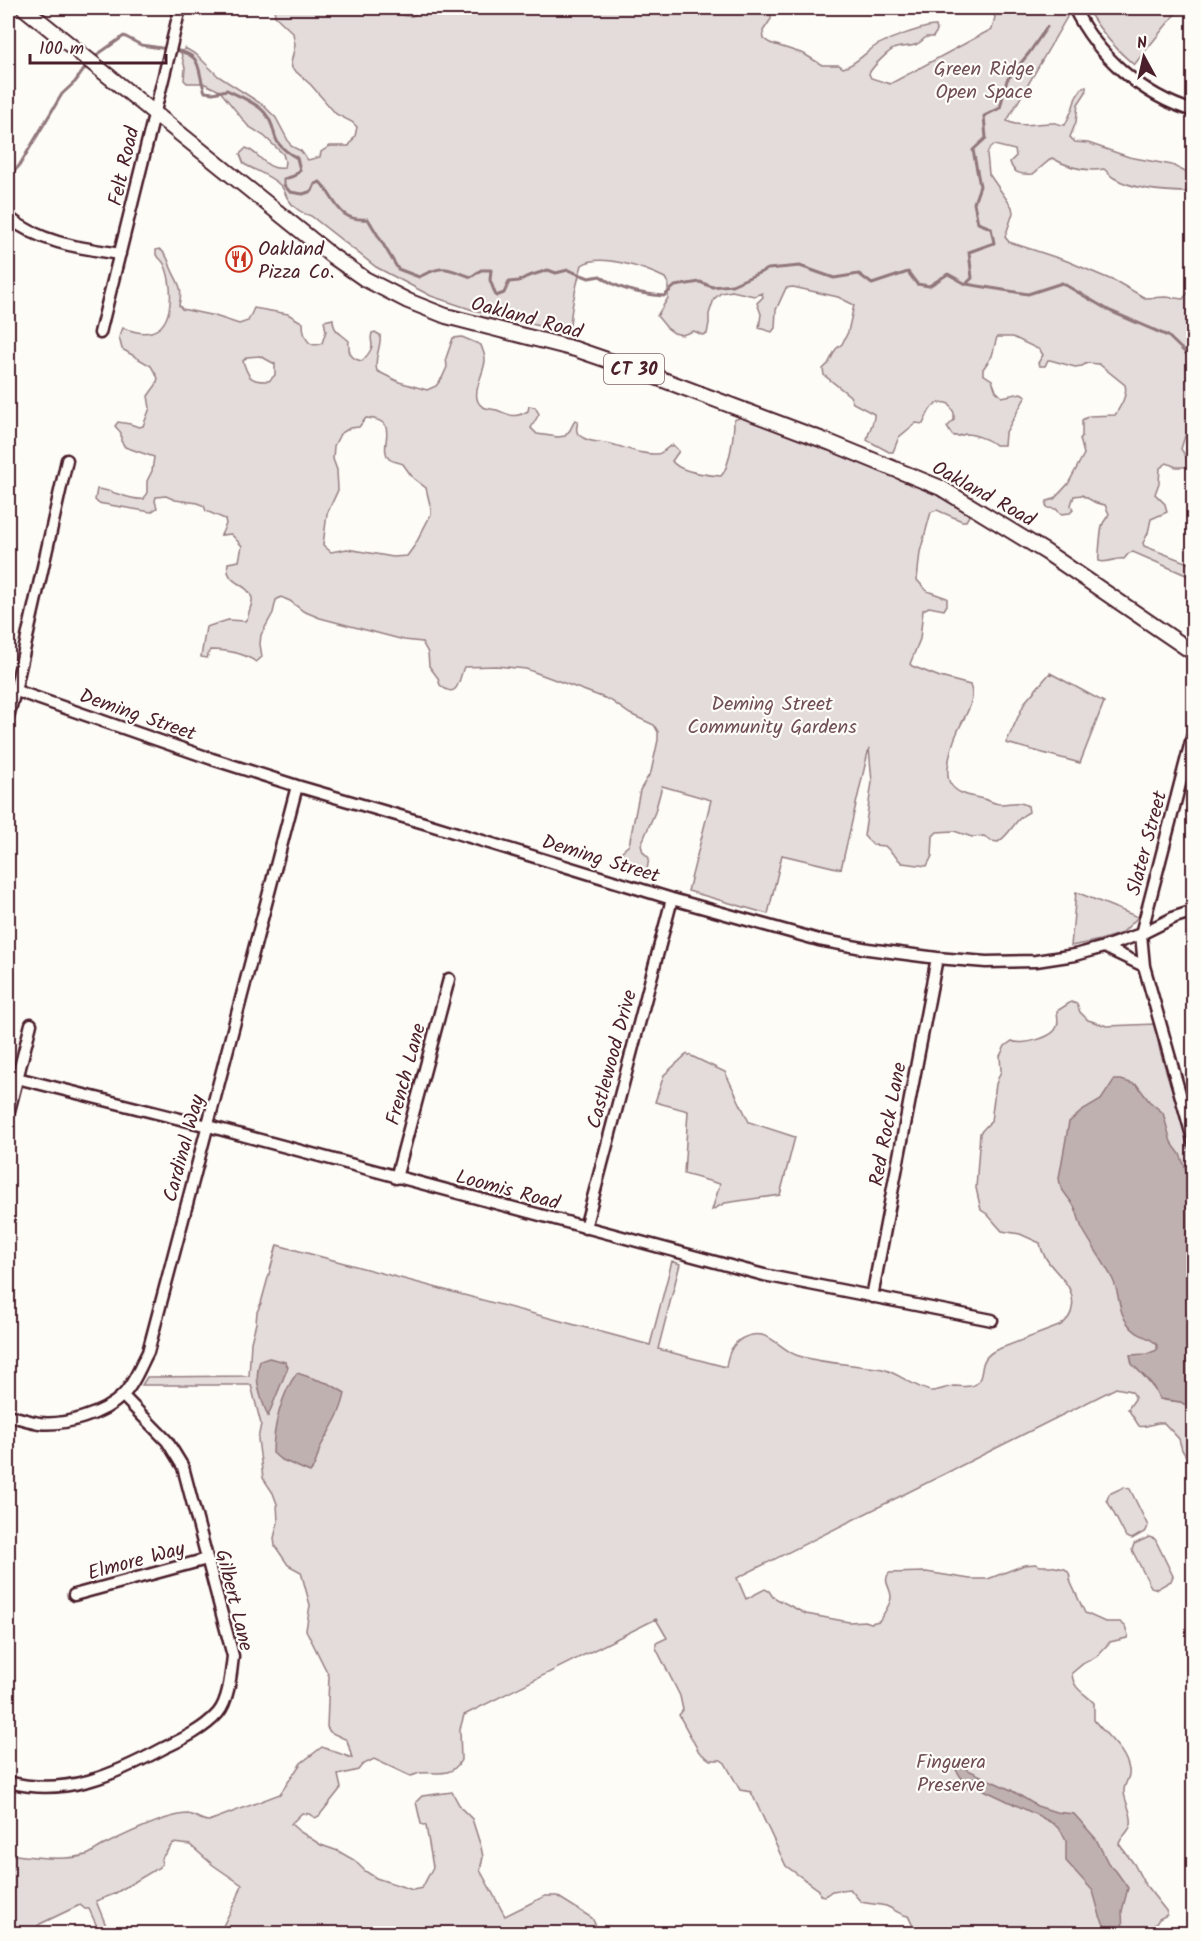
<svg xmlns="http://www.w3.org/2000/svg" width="1201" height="1941" viewBox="0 0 1201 1941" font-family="Kalam,sans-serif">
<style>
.green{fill:#e3dcda;stroke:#967e82;stroke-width:1.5;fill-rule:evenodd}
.water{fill:#c0b1b1;stroke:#91777b;stroke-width:1.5}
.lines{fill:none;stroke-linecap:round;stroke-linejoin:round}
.stream{stroke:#91777b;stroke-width:3}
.minor-casing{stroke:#4a1f2b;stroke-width:15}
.major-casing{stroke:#4a1f2b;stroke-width:18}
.minor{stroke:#fdfcf7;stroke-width:10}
.major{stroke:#fdfcf7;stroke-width:14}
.labels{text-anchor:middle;stroke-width:4.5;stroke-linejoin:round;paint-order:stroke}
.shield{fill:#fdfcf7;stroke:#806168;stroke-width:1.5}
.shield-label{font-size:18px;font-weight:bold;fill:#4a1f2b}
.park-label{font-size:20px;fill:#704e57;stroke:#fdfcf7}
.street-label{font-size:20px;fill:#4a1f2b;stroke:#fdfcf7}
.poi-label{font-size:20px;fill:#4a1f2b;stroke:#fdfcf7;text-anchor:start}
</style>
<rect width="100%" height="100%" fill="#fdfcf7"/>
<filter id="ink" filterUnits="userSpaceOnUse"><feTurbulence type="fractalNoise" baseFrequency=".0167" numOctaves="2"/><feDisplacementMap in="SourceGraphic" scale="12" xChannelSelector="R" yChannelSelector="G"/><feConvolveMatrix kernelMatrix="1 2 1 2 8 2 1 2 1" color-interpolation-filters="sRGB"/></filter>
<g filter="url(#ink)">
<path class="green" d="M274,8h105c12,1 24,11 36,7l1,-7h326l14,3 15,-3v11l-8,12 1,8 6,4 34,11 18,11h17l4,3c12,-3 21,-14 31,-21 8,-6 53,-22 62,-21l1,5 -4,6h-7c-12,12 -15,8 -30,11 -6,1 -25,20 -27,26l2,4 19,6 102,-55 3,-12 -5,-9h73l4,9 -60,104c15,8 33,1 48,2 4,1 6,2 10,2l7,-15 4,-13 7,-10 3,-1v6l-8,12 -2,18 -6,15 5,5 13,1 41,14 43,8 21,11v16c-22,0 -58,-1 -79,-14 -4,-2 -6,-6 -10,-9 -19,3 -35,-1 -52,-11l-19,16c-11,1 -20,0 -23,-12l6,-6 -1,-6 -21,-5 -4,3 -3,6 2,20 23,33 1,6 -8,24 4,5 58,19 52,22 26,15 21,-1 17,2 10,-13v120h-2l-3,9 3,15 -6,6 -4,13 6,9 1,9h-12l-9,-4 -7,5 -1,15 -4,11 10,10 2,8 -16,7 -3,14 -5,10 1,3 49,19v13l-60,-26 -4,1 -5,6c-9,-2 -16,5 -25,2 -1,-3 2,-31 3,-35 1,-4 5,-8 7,-12l-4,-9 -9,-2 -14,-8 -8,1 -3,9 2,5 -3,3 -9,1 -5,-5 -8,-1 -2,-3 1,-4 7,-2 14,-15 16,-30 -4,-15 2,-3v-16l7,-4 26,-1c5,-8 13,-20 10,-30l-26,-21 -12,-1 -5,3 -7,1 -25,-7h-2l-3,6h-5l-2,-3 5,-8 -3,-5 -27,-13h-16l-5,19 -9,13v5l9,6 4,11 6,6 19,-4 5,3 -21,38 -1,11h-9c-5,-5 -21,-11 -29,-11 -6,1 -7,4 -14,1l-5,-8 7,-7v-7l-5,-9c-17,-6 -20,8 -26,20l-7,-1 -17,14 -6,15h-4l-22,-12c1,-9 8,-18 7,-26l-21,-11 -3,-7 -26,-21 -1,-6 5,-5 8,-15 6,-5 6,-12 6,-27 -16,-8 -45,-10 -7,1 -10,22 -1,18 -3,4 -13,-4 2,-14 -4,-11 6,-6 -1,-4 -8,3 -22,-5 -11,2 -7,6 -5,15v9l-2,11 -5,1 -8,-4 -12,4 -8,-2 -7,-5 -10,-12 11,-18v-15l-3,-5c-18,-9 -65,-26 -83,-13 -6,21 -11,40 -12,62l-4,4h-6l-87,-21 -42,-14 -55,-29 -65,-51c-9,-2 -18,-9 -23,-17 -3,-4 -3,-9 -7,-13 -9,-10 -25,-15 -37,-22l-4,-10 6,-6c14,5 20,23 38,20l1,-7 -2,-7 -19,-18 -16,-10 -28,-35 -17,-8h-16l-3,-3 1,-12 -4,-15 4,-5 12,7 21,21 45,29 13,13 15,28 10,5 7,9 12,-3 1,-5 9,-6h19l6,-10 2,-9 -5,-5 -16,-8 -25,-29 -19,-17 -1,-5 4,-18 -2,-12 -18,-17z
M1086,8h94l-46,57c-19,-16 -35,-36 -48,-57z
M159,249c7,3 10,12 12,19 6,15 13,18 8,37l3,4 33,7 24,8 9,-3 6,-13 34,6 15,9c0,12 5,27 19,20l4,-12 -2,-10 9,-2c0,13 8,14 16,22 -1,11 1,18 13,20 3,-3 9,-9 10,-15 0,-5 -2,-7 0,-13l3,-1 5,3c2,12 -7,23 -3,36l22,11 28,8 9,-4 6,-8 5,-11 -1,-9 7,-20 9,-1 19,8c1,4 4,9 4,14 1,13 -18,38 -2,48 5,2 10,2 14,3 13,5 17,9 31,1l1,-5 6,1 4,7 -8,14 6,6 21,3 7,-1 5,-6 5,-10 3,1c-1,5 -3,10 1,14 9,8 21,6 32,9 16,4 29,11 46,10 7,-1 10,-8 16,-9l6,6 -7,10c7,11 36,14 49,15 9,-9 13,-43 13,-56l5,-2 6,1 192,71 29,20 3,6 -3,5h-4l-25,-11 -6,2 -11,40 -3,28 10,11 20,7v7l-3,5 -15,-3 -6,3 -3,29 -10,25 2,2 28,11 30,8c7,17 -7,33 -13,48 -5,11 -13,39 -7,50 7,13 25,13 37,17 5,2 8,4 14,4 10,0 17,-4 27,2l1,6c-15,7 -17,21 -31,30l-7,-1 -7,-5 -12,1 -18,-6 -17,1 -4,4 -1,20 -5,10 -25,-3 -17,-17 -12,-1 -9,-9 8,-54 -3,-34 -28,121 -59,-14 -14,59 -80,-23 23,-91 -49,-14 -7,26 -14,33 2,7 6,6 -2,12 -26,-3 1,-16 7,-6 11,-55 11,-18 7,-32v-8l-4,-7 -24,-11 -20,-14 -84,-31 -30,-3 -32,1c-5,10 -5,35 -24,18l-2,-7 -9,-12 -1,-13 -6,-11 -18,-2 -84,-22 -17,-7 -13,-10 -9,-4 -5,3 -3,13 -12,22 -1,9 2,13 -6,5c-12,-9 -31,-12 -46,-12l-3,8 -6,-1 5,-30 22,-7 17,1c5,-7 1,0 4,-9 1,-4 4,-9 3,-14 -4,-16 -28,-13 -24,-35l11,-2 3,-15 -11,-12 -10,1 5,-11 -1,-5 -19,-8 -2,-5 -6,-3 -23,-3 -9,-4 -10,1 -1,4 2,7 -6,4 -53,-9 -3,-3 2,-11c16,1 33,12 47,10l3,-7v-11l5,-10 2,-14 -29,-10 -4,-6v-8l-6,-7 3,-4 12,2 9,3 4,-1 7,-18 -2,-12 8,-11 2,-7 -7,-12 -29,-17 -3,-12 4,-9c8,3 20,6 28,4 24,-6 22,-48 14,-66 -1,-4 -6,-8 -9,-11v-5zM260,356l15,8v11l-6,6c-19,1 -21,-4 -26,-20l4,-4zM366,418c37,2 11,27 23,41 4,3 9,3 14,5l10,14 13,10 5,21v5l-16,31 -8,11 -14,1 -46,-8 -16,3 -8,-7 4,-31 11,-24 -1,-20 -4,-11 1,-13 6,-12 10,-6 9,-1z
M1050,673l54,29 -24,61 -74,-20 19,-41z
M1076,892l62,25 -16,16 -22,7 -29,6z
M1071,1002l6,2 3,8 8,8 19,6 48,-2 5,27 24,77 9,39 1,182 -51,26 20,25 18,2 12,9v56l-11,-17 -3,-11 -15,-16c-10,-2 -17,6 -25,3l-11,-17 7,-10c-1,-11 -10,-8 -19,-11l-379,190 9,21 19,-10 4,2 4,6 33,17 43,8 16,-1 6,2 8,-2c4,-6 11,-16 12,-23 1,-10 -9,-15 -2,-25l37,-1 44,7h18l36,-14 12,-1 4,2h10l15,3 4,4 2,10 14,30 20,9h15l5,4 3,9 -1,3 -17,4 -14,15 -12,6 -12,10c1,17 12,19 22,30v17c12,16 32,29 35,50 2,8 -6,14 -5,22 1,11 9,22 7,32 -2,9 -10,12 -12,20l15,20 10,19 23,29v3l-8,4 -9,14 -203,1 -9,-6c-5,1 -9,5 -14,5 -10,2 -12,-11 -16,-17 -8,-1 -14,-7 -22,-10 -8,-2 -17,-2 -25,-4l-11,-13 -18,2 -7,5 -5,-1 -1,-5 -33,-24 -35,-74 -11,-2 -15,-27 -4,-3h-11l-11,-8 -20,-37 4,-5 -3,-14 -24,-48v-5l11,-5 -11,-19 -192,96 -4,14 1,31c-10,19 -26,11 -41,13 -4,1 -7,3 -10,3l-36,-17 -12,6 -4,5 -20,5 3,13 -22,28 -4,2 -6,-4 -7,-1 -11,11 8,7 22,14 17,6 16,9 11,11 11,7 37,12 9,-2 11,-21 -7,-41 -5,-2 -5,-22 6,-6 30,-4 9,16 11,11 9,28 2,10 -3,13 25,46 40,-20h12l35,22 6,12 5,3h-381v-5l16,-32 4,-11 -29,-20 -23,-20 -17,-2 -12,16 1,5 -4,4 -44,26 -18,7 13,32h-9l-11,-24h-4l-5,-4 -40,19 -10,9h-22v-79c21,3 57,7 78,1 5,-1 10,-6 16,-9 20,-10 64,-32 86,-32 7,1 13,7 21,7l71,-27 21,-31 21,-16 30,11 -5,-18 -17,-8 -3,-5 2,-51 -23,-46 4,-25 -9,-33 -13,-7 -13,-19 -1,-8 4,-16 -1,-18 -4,-11 -10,-15 -5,-39 3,-15 -10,-39h-109l5,-8 102,-1 2,-34 5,-19 1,-11 4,-9 16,-58 373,100 22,-84 8,3 -22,85 68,18c2,-16 9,-29 26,-32 17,-4 29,14 44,20 20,7 43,8 63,11 9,1 19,1 27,4 12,4 36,21 46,21 7,0 14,-4 22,-5 6,0 17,2 22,-2 11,-10 -1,-23 20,-34l63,-24c17,-9 17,-30 6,-44 -10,-13 -22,-22 -25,-39l-20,-9 -18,-3 -15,-17 -6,-4 -5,-22 4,-55 11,-12 5,-37 5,-13 -1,-15 5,-10 7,-5c9,5 42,-3 45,-15 2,-4 0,-11 0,-15z
M687,1054l38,18 24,50 46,15 -15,58 -55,8 -13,7 8,-26 -36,-10 4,-63 -33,-9 9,-27z
M1124,1487l6,2 18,37 -2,5 -14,8 -6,-2 -19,-37 2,-6z
M1149,1537l6,2 18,37 -2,5 -14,8 -6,-2 -19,-37 2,-6z"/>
<path class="water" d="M1114,1080h7l16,5 12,16 14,12 8,29 9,12 6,16 8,61 -1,180 -12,-9 -21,-3 -9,-16 -19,-19 -2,-9 17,-1 10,-4v-5c-8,-10 -19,-7 -29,-21 -10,-12 -8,-30 -15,-44 -9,-18 -21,-34 -31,-52 -3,-7 -4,-15 -8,-22 -6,-10 -14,-15 -15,-28l10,-56 13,-11 19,-11z
M269,1358l16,4 3,5 -20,49c-7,-17 -15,-37 -8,-55z
M297,1373l33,11 15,9c-3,19 -15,36 -24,53 -4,9 -4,19 -11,26l-30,-13 -7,-6c0,-25 9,-61 24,-80z
M951,1762l60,28 26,16 19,6 18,2 22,25 12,24 8,8 12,17 -6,23 1,22h-15l-8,-17 -7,-25 -27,-30v-20l-5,-10 -7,-7 -17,-9 -55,-26 -5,-2 -9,1z"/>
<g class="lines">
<path class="stream" d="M174,50c30,5 22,18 31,42l8,1 14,-3c12,6 30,13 38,23 16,20 0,27 32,45l3,12 -6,6 -10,3v6l6,7 13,2 9,-3 3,-7 5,-2c17,18 17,40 48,37l30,50 21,8c25,-13 27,-9 52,0l10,-7h10l-1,10 6,16 8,-3 5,-11 10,-1 7,-4 22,-7 8,3 12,-3 21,8 11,-2c19,14 41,18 64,20l11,-10 25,-4 12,5 20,-2 36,-16 32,-3 34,12 25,-4 13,10 36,-12 9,12 12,2 19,-12 18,10 6,-6 -3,-26 25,-9 -3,-15 -13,-5 -4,-20 6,-17 -7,-36 13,-12 -2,-22 16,-8 7,-28 22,-27 18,-26
M91,59l33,-23 17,9 27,4
M8,178l11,-12 43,-72 13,-12 13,-18
M966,284l62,10 34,-11 48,28 58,25 26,25"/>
<g class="minor-casing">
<path id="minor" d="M1074,8c23,47 68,88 120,103
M8,217c32,26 73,31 112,37
M100,333l68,-274 12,-51
M8,688l204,71 85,27 127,37 248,76 147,41 49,9 69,9 49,4 50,-1 39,-6 29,-8 37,-13 34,-17 19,-6
M8,717l7,-26 52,-231
M1194,730l-53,204 3,32 50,177
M1104,947l40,19
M17,1078l191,48 556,149 228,45
M8,1115l23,-91
M396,1178l53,-199
M585,1228l87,-329
M872,1297l65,-339
M8,1415c10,3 21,6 31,8 25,3 65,-9 83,-27 11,-10 19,-31 26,-44l149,-566
M74,1595l133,-36
M8,1782c58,15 106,-7 156,-34 19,-9 40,-19 54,-35 11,-13 13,-40 15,-57l-50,-189 -16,-26 -44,-45"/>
</g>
<g class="major-casing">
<path id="major" d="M24,8l308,248 33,23 43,22 38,15 129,33 70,24 186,70 110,45 105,64 148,101"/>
</g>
<use href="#minor" class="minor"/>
<use href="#major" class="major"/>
</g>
</g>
<defs>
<g id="restaurant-ring" transform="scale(1.35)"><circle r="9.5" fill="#fdfcf7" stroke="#c8321e" stroke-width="1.5"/><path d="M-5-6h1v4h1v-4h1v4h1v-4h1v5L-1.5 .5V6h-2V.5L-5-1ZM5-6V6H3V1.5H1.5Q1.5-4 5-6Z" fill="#c8321e"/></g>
</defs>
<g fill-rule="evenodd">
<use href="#restaurant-ring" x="239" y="259"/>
</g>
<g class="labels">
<rect class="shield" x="604" y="354" width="60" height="30" rx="4.5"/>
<g class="shield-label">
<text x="634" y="375">CT 30</text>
</g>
<g class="park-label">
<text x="984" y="75">Green Ridge<tspan x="984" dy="23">Open Space</tspan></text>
<text x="772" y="710">Deming Street<tspan x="772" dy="23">Community Gardens</tspan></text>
<text x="951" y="1768">Finguera<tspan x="951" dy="23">Preserve</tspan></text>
</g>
<g class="street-label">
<text transform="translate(123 166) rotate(-77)" y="7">Felt Road</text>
<text transform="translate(527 317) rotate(15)" y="7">Oakland Road</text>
<text transform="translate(984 493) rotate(29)" y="7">Oakland Road</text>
<text transform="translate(138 714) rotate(19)" y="7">Deming Street</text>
<text transform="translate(1146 843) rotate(-75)" y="7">Slater Street</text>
<text transform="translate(601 858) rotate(17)" y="7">Deming Street</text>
<text transform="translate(611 1059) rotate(-75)" y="7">Castlewood Drive</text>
<text transform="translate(405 1074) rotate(-75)" y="7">French Lane</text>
<text transform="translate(887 1124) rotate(-79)" y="7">Red Rock Lane</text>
<text transform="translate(183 1148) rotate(-75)" y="7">Cardinal Way</text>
<text transform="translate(508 1189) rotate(15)" y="7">Loomis Road</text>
<text transform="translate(136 1560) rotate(-15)" y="7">Elmore Way</text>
<text transform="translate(235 1600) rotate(76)" y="7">Gilbert Lane</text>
</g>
<g class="poi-label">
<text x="258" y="255">Oakland<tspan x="258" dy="23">Pizza Co.</tspan></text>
</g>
</g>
<rect width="1201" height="1941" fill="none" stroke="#fdfcf7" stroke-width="30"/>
<rect x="15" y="15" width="1171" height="1911" fill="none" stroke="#4a1f2b" stroke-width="2" filter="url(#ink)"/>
<g transform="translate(1144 57) rotate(352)" stroke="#fdfcf7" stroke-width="4.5" paint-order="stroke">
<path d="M0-4.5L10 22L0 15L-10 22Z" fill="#4a1f2b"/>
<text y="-9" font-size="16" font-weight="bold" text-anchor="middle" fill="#4a1f2b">N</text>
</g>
<path d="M30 54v9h136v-9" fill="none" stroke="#4a1f2b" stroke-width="3"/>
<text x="39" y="54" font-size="18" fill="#4a1f2b" stroke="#fdfcf7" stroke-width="4.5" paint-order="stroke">100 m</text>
</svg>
